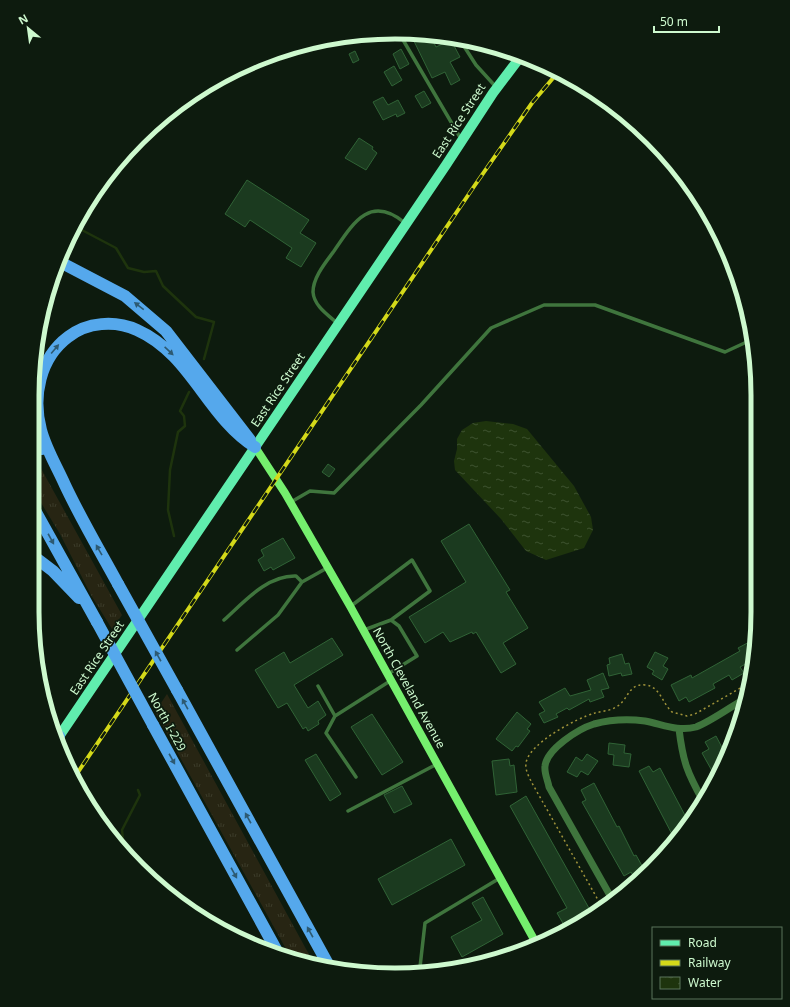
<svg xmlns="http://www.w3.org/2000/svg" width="790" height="1007" viewBox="0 0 790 1007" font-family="'Noto Sans',sans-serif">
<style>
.grass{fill:url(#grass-tufts)}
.water{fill:url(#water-ripples)}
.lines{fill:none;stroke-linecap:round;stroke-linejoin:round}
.stream{stroke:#1e340d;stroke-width:2.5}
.building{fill:#1b3a1f;stroke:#306336}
.path{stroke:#a0933a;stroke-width:1.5;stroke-dasharray:2 3;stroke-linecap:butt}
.lane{stroke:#3f753d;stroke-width:3.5}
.street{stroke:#3f753d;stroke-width:7}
.secondary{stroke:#75ef6e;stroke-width:8}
.primary{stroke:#60edae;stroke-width:10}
.highway{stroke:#55a8ec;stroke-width:12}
.rail-casing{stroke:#d4d919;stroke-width:4}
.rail{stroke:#0d1b0e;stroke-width:2.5;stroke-dasharray:8;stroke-linecap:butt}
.highway-bridge{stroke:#55a8ec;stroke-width:12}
.oneway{fill:#2d5a72}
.labels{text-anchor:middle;stroke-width:3.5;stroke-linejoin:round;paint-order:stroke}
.street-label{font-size:12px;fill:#cdf9ce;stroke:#0d1b0e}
.rim{fill:none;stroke:#cdf9ce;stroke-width:5}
</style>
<defs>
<pattern id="grass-tufts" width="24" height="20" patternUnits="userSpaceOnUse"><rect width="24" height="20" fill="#272513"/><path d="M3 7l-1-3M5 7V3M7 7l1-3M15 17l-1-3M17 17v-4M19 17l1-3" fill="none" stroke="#3b3b29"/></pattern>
<pattern id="water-ripples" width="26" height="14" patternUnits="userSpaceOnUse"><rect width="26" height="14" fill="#1e340d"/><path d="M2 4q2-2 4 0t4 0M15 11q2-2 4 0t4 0" fill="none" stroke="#3e522f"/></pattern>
</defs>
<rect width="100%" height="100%" fill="#0d1b0e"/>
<path class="grass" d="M33,454l89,161 -10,14 -21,-34 -31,-61 -28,-46z
M167,694l139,255 9,15 -14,-1 -10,-5 -136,-246z"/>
<path class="water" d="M486,421l27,3 14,5 47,57 17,31 2,13 -9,18 -38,12 -20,-9 -25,-32 -46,-49 -1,-9 3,-12v-10l5,-9 11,-7z"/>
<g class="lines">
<path class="stream" d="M78,228l38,20 12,20 16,4 12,-1 7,15 33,31 18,5 -10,37
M174,536l-6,-26 2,-40 8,-38 7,-6 -1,-10 -4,-5 9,-19
M124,850l-2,-20 18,-35 -2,-5"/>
</g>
<path class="building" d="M410,33l20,2 6,12 15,-7 9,17 -10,5 10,18 -9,5 -6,-13 -13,6z
M401,49l8,15 -9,5 -7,-15z
M355,51l4,9 -6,3 -4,-9z
M394,66l8,14 -10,6 -8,-14z
M424,91l7,12 -9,5 -7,-12z
M383,97l5,8 10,-5 7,13 -8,4 -1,-3 -13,6 -10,-18z
M359,138l14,9 -1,2 5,4 -11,17 -21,-12z
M247,180l62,40 -9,13 16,10 -15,24 -15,-9 6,-10 -42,-28 -5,7 -20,-13z
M328,464l7,5 -6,8 -7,-5z
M469,524l41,66 -4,2 22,36 -25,15 13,21 -15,9 -25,-41 -3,2 -1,-2 -22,10 -7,-10 -18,11 -16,-26 57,-35 -25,-41z
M283,538l12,20 -22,12 -2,-3 -7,4 -6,-11 6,-4 -3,-6z
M332,638l11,17 -49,30 14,23 10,-7 8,14 -8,6 1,3 -11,7 -2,-4 -3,2 -16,-26 -9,5 -23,-38 29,-18 6,11z
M755,639l-2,21 -13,7 4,6 -12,7 -3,-5 -16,9 2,4 -26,14 -3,-5 -7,4 -8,-16 20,-10 1,3 48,-27 -2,-3z
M655,652l13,6 -5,8 5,3 -6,11 -10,-6 2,-3 -7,-4z
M622,654l3,10 4,-1 3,11 -10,2 -1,-3 -12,3 -2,-11 3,-1 -1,-6z
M603,673l6,15 -8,2 3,7 -14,5 -1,-3 -20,11 -2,-2 -11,6 2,3 -14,6 -5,-9 6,-3 -6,-9 26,-14 5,8 21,-6 -4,-10z
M517,712l14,12 -4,5 3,2 -12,16 -2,-1 -4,5 -16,-12z
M372,714l31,48 -21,13 -31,-48z
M716,736l11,21 -11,21 -14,-25 7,-4 -4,-7z
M609,743l16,2 -1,8 7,1 -2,13 -16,-2 1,-10 -6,-1z
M316,754l25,40 -11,7 -25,-41z
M587,754l11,7 -10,14 -7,-4 -4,6 -10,-5 9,-15 6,4z
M509,759l1,7 4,-1 3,27 -21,3 -4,-34z
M649,766l4,6 7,-4 29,55 -14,17 -36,-69z
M594,783l23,44 2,-1 15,30 2,-1 10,18 -10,8 -5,-9 -7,4 -42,-74 4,-2 -5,-10z
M402,786l10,18 -18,9 -10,-18z
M526,796l64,114 -26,15 -7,-12 10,-5 -57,-102z
M451,839l14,26 -73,40 -14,-26z
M483,897l20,37 -41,23 -11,-20 31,-17 -10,-17z"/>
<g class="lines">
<path class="path" d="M602,907l-70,-124c-3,-6 -7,-13 -6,-20 3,-20 51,-45 69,-50 7,-2 15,-2 21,-6 12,-6 12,-24 29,-22 15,1 17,18 27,27l15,4 8,-2 56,-32"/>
<path class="lane" d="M399,33l62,106
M460,40l16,25 20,22
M337,323c-9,-8 -23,-17 -24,-31 0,-15 13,-30 21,-41 19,-28 36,-57 71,-28
M291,502l19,-11 24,2 87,-88 70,-77 53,-23h51l130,47 26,-12
M351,606l61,-46 18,31 -39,29
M224,620c20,-18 43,-45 72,-44l6,6
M364,630l27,-10 8,6 18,30 -29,18
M237,650l41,-35 24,-33 25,-14
M318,686l17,30
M356,777l-30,-44 9,-17 55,-35
M348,811l89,-47
M421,972l-1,-5 5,-44 75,-45"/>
<path class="street" d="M679,729c4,33 8,43 24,72
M612,899l-63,-112c-1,-6 -5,-14 -4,-21 2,-17 33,-37 49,-42 15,-4 35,-5 51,-3 17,3 33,11 51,6 14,-5 36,-21 50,-29"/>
<path class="secondary" d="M255,447l30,46 65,113 186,337"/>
<path class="primary" d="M58,738l388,-573 47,-72 28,-37"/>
<path class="highway" d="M60,262l65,34 41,35 84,109
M33,432l9,17
M32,505l65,117
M32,555l21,16 26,27
M118,584c-18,-33 -37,-65 -53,-99 -8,-18 -19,-36 -24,-55 -9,-34 -1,-72 27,-93 19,-15 47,-17 69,-7 54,24 70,87 118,117
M177,690l152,276
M153,725l125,228
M58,738l1,-2"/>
<g class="rail-casing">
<path id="rail" d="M74,778l401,-593 57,-82 27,-32"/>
</g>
<use href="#rail" class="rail"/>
<path class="highway-bridge" d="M118,584l59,106
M97,622l56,103"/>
</g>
<defs><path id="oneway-solid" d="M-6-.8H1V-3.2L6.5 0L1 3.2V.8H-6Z"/></defs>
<g class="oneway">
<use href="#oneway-solid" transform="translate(139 306) rotate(-142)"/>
<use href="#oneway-solid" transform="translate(55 349) rotate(-50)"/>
<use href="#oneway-solid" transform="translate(169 351) rotate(43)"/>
<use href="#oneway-solid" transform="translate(51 539) rotate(61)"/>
<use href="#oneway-solid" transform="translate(99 550) rotate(-120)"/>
<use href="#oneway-solid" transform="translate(158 656) rotate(-119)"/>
<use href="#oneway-solid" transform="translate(185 704) rotate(-119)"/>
<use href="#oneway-solid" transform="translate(172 759) rotate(61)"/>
<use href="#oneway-solid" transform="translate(248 818) rotate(-119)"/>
<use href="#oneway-solid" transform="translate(234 873) rotate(61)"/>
<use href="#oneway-solid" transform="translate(310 932) rotate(-119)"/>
</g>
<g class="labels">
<g class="street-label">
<text transform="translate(459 121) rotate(-57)" y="4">East Rice Street</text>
<text transform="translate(278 390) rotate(-56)" y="4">East Rice Street</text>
<text transform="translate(97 658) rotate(-56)" y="4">East Rice Street</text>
<text transform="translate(409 688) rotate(61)" y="4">North Cleveland Avenue</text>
<text transform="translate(167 722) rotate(61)" y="4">North I-229</text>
</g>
</g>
<path d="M0 0H790V1007H0ZM395 39H395A356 356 0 0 1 751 395V612A356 356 0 0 1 395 968H395A356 356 0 0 1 39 612V395A356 356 0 0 1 395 39Z" fill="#0d1b0e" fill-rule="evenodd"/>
<path class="rim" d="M395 39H395A356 356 0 0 1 751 395V612A356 356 0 0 1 395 968H395A356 356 0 0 1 39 612V395A356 356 0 0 1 395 39Z"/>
<rect x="652" y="927" width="130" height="72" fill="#0d1b0e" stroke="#5a745b"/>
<rect x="660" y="940" width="20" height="6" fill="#60edae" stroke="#5a745b"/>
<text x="688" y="947" font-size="12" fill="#cdf9ce">Road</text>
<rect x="660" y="960" width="20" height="6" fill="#d4d919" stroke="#5a745b"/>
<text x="688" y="967" font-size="12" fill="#cdf9ce">Railway</text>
<rect x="660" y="977" width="20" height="12" fill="url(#water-ripples)" stroke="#5a745b"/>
<text x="688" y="987" font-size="12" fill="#cdf9ce">Water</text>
<g transform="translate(28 28) rotate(331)" stroke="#0d1b0e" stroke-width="3" paint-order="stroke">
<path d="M0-3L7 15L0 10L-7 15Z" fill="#cdf9ce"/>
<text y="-6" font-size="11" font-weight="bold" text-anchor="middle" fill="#cdf9ce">N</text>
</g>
<path d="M654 26v6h65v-6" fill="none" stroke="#cdf9ce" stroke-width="2"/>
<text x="660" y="26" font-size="12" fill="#cdf9ce" stroke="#0d1b0e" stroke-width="3" paint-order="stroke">50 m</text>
</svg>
